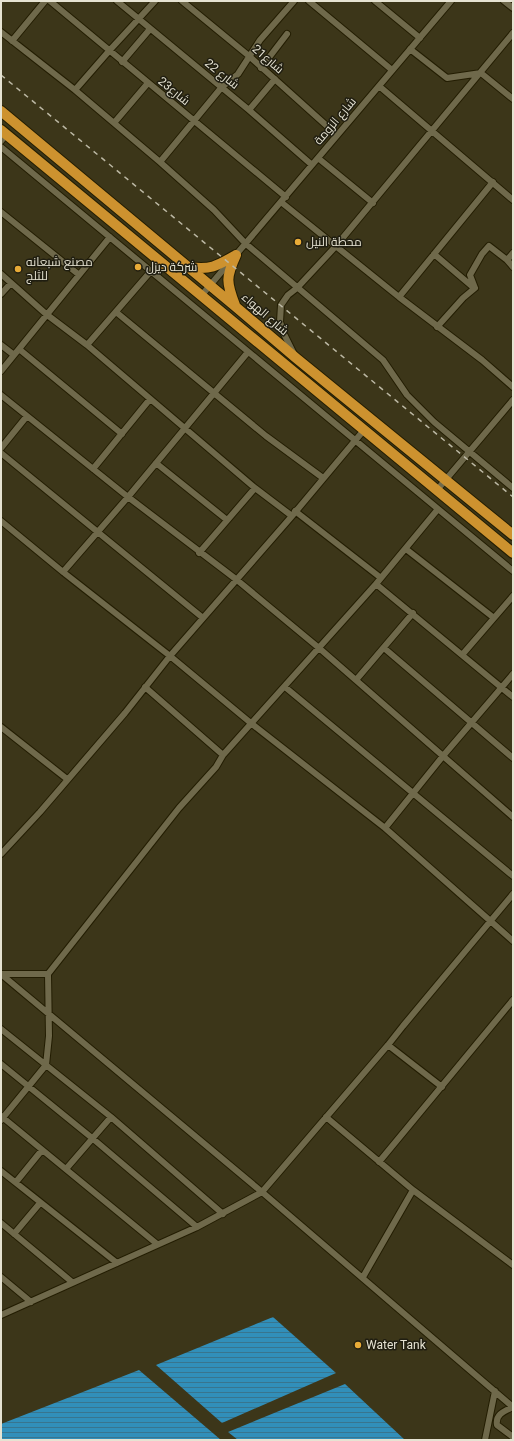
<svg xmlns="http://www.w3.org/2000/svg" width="514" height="1441" viewBox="0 0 514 1441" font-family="Roboto,Cairo,sans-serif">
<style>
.water{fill:url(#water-rules)}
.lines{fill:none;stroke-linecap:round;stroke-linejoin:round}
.minor-casing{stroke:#231d02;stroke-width:8}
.highway-casing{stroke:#231d02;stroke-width:12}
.minor{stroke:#6f694b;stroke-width:6}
.highway{stroke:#cd922f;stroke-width:10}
.rail{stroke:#bcb8a4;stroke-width:1.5;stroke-dasharray:5 5;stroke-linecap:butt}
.poi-dot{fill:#e8ab37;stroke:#201e11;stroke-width:1.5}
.labels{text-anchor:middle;stroke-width:3;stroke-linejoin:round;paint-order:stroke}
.street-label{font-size:12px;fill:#e6e3d2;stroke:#201e11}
.poi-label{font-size:12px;fill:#e6e3d2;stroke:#201e11;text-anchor:start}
</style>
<defs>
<pattern id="water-rules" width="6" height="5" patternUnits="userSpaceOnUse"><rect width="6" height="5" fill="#318fba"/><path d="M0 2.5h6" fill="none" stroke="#38758f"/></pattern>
</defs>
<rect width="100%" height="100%" fill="#3c3619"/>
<path class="water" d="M273,1317l63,56 -114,50 -66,-58z
M139,1370l82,70h-220v-16z
M345,1384l60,56h-167l-10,-8z"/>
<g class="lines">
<g class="minor-casing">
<path id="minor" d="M50,1l236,196
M117,1l132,109 63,55
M182,1l67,55 88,79
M309,1l83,69
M375,1l45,37
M504,1l9,7
M1,32l74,58 85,72 54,48 31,33 138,117 24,35 27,27 79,66
M12,41l33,-40
M410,49l37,29 34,-5 32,26
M122,62l28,-33
M261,68l26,-34
M379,86l134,114
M75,90l34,-39 46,-50
M249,110l26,-31
M114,123l34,-40
M1,141l6,-7
M1,147l512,424
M318,158l55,45
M160,162l61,-74 17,-14 22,-34 34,-39
M281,202l118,95 83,63 31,27
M1,212l77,62
M434,254l40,34
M507,260l6,-7
M1,274l45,40 41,31 168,143 37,28
M475,288l-5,-13 12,-21 7,-8 18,14 6,7
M1,294l10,-11
M201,296l250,-295
M399,297l94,-115
M116,312l150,124 57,42
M437,327l26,-29 12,-10
M1,345l13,10
M87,345l64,-74
M19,349l103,85
M294,354l-10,-20 -4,-12 1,-17 7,-10 9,-7 39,-42 177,-213
M1,371l109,-134
M1,395l127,102 109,83 82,68 194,169
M1,448l26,-32
M1,453l202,165
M156,463l71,57
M93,469l57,-70
M437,490l76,-90
M295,511l86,67
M1,521l62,51 107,84 82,68 133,104 128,113
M406,549l88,69
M199,553l56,-65
M63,572l65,-75 120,-145
M376,584l137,113
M384,648l129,110
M462,655l51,-59
M356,680l57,-67
M145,687l78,68
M285,687l228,189
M1,727l66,52
M385,828l58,-72 70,-82
M1,854l39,-42 85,-99 45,-57 122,-140 72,-86
M1,974l261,218 251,215
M1,974h47
M1,1029l110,88 112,97
M388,1045l54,42
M1,1064l91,74 105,89
M1,1116l156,128
M326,1117l87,73 100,75
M1,1120l45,-55 3,-29 -1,-62 131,-166 37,-41 7,-12 153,-171 62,-75
M379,1162l134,-162
M66,1169l45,-52
M1,1171l116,92
M16,1182l26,-32
M1,1223l71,59
M14,1234l26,-31
M1,1277l30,25
M363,1277l50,-87
M1,1315l196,-88 65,-35 126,-147 15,-19 110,-132
M513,1407c-8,4 -18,7 -16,18l16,12
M485,1440l10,-49"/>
</g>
<g class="highway-casing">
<path id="highway" d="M1,111l235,196 60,51 217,177
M1,130l512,423
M189,267c22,3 28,-1 47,-12
M235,305c-9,-23 -9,-28 1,-50"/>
</g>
<use href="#minor" class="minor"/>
<use href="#highway" class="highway"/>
<path class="rail" d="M1,75l512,422"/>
</g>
<g class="poi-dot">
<circle cx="298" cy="242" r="4"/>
<circle cx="138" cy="267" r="4"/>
<circle cx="18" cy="269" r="4"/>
<circle cx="358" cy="1345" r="4"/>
</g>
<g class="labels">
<g class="street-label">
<text transform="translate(268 59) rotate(41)" y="4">شارع21</text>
<text transform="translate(222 74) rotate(39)" y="4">شارع 22</text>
<text transform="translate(174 91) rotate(39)" y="4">شارع23</text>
<text transform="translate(335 121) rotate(-50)" y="4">شارع الزومة</text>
<text transform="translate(265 314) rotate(41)" y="4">شارع الهواء</text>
</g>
<g class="poi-label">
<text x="306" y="246">محطة النيل</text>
<text x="26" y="266">مصنع شبعانه<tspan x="26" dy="14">للثلج</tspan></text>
<text x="146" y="271">شركة ديزل</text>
<text x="366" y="1349">Water Tank</text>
</g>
</g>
<rect width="514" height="1441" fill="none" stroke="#e6e3d2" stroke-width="4"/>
</svg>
